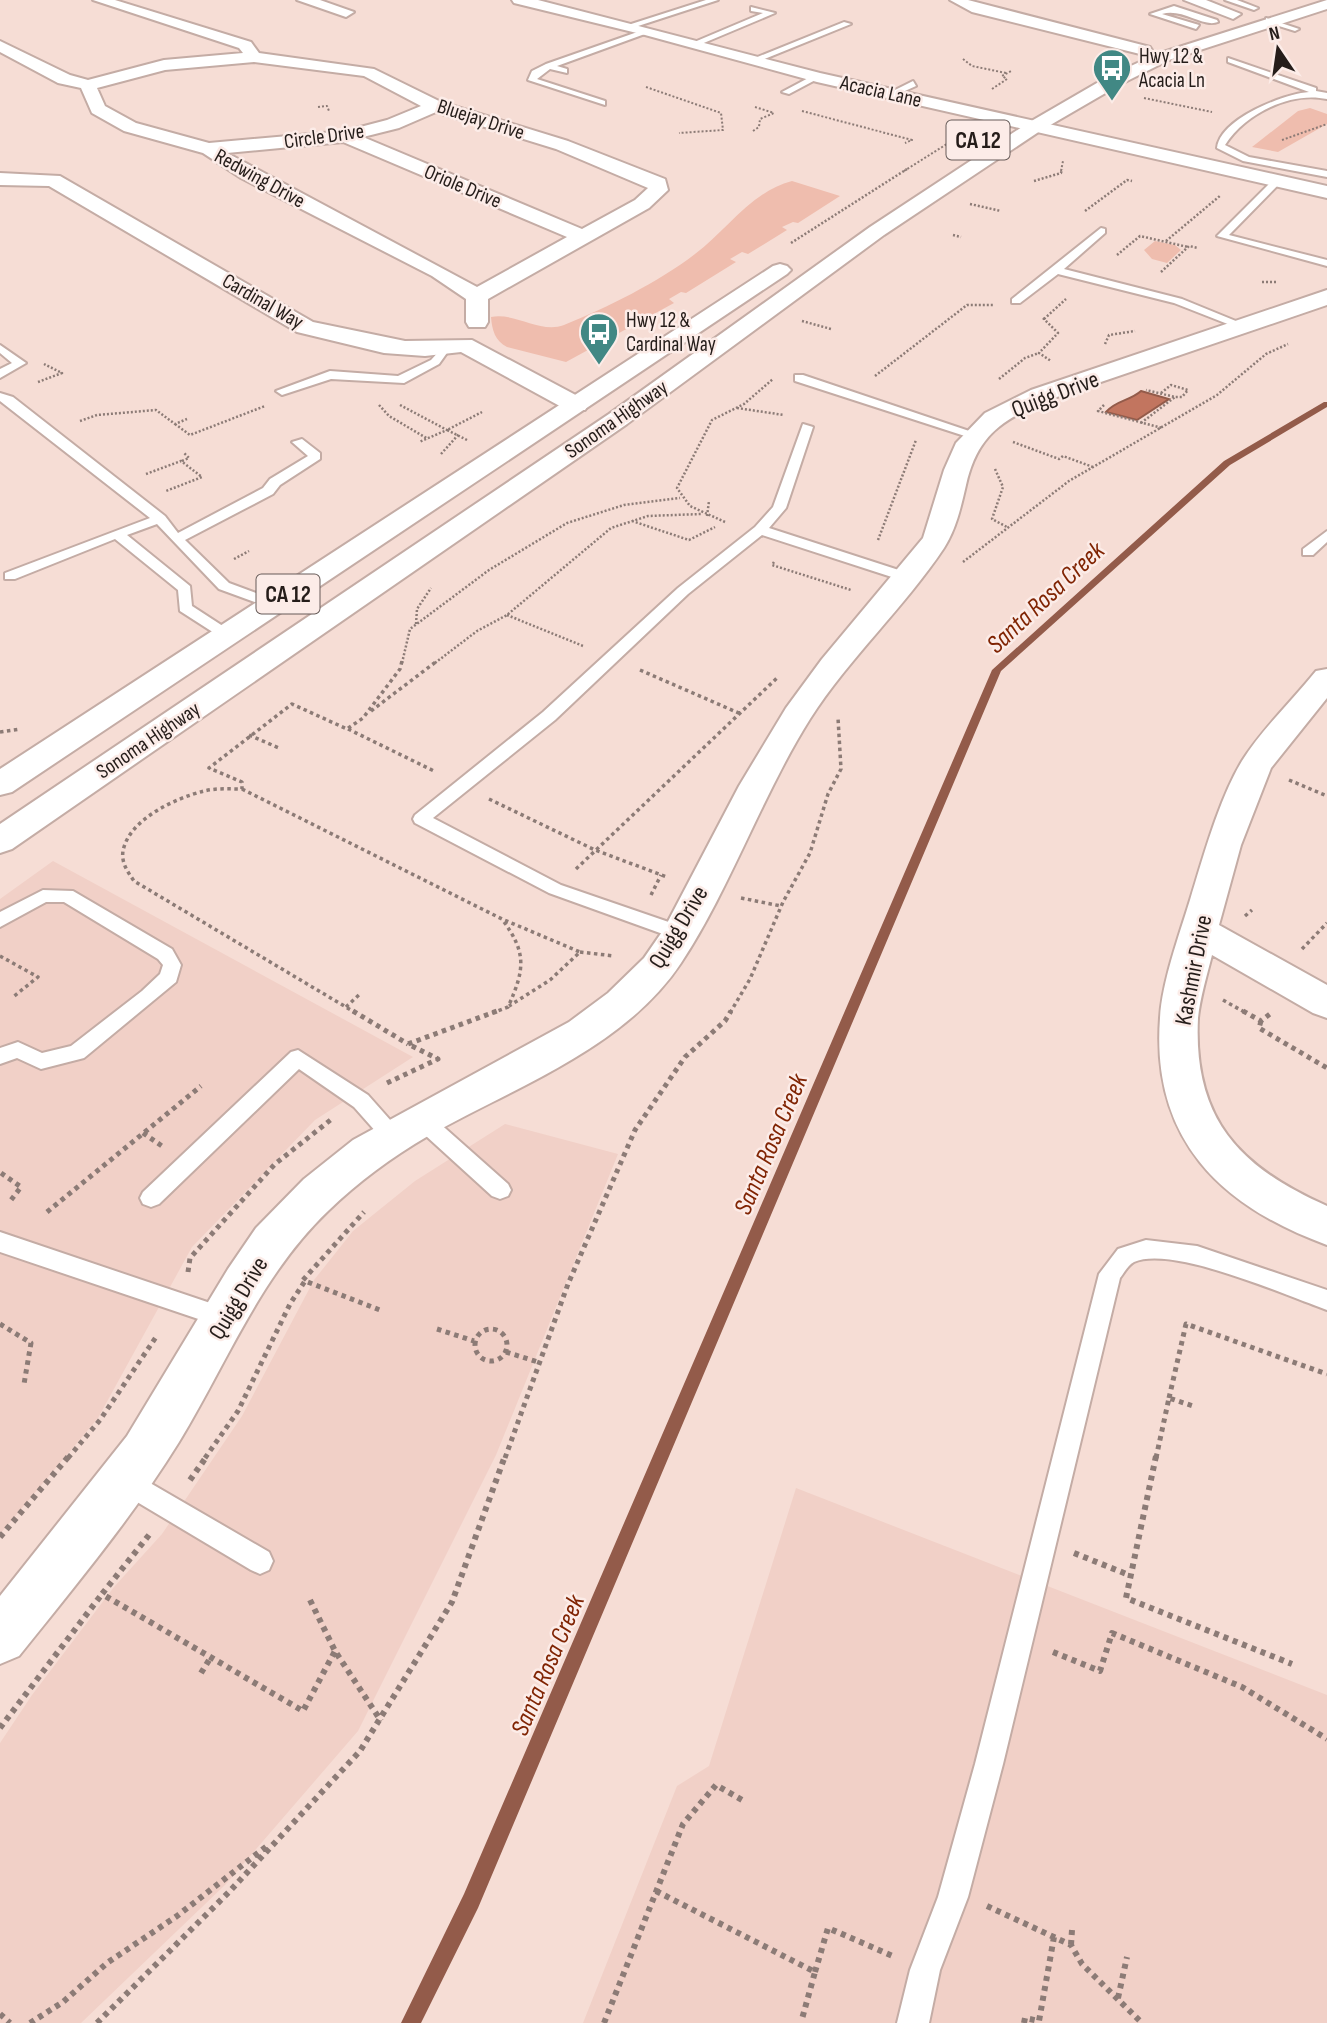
<svg xmlns="http://www.w3.org/2000/svg" width="1327" height="2023" viewBox="0 0 1327 2023" font-family="'Sofia Sans Condensed',sans-serif">
<style>
.built{fill:#f1d0c7}
.green{fill:#efbdae}
.water{fill:#c2755f;stroke:#935b4a;stroke-width:2}
.lines{fill:none;stroke-linecap:round;stroke-linejoin:round}
.stream{fill:#935b4a;fill-rule:evenodd}
.lane-casing{stroke:#c4aca5;stroke-width:4}
.street-casing{stroke:#c4aca5;stroke-width:4}
.primary-casing{stroke:#c4aca5;stroke-width:4}
.path-far4{stroke:#8c7b76;stroke-width:2;stroke-dasharray:2 2;stroke-linecap:butt}
.path-far3{stroke:#8c7b76;stroke-width:2.5;stroke-dasharray:2 2;stroke-linecap:butt}
.path-far2{stroke:#8c7b76;stroke-width:3.5;stroke-dasharray:3.5 3.5;stroke-linecap:butt}
.path-far1{stroke:#8c7b76;stroke-width:5;stroke-dasharray:4.5 4.5;stroke-linecap:butt}
.path{stroke:#8c7b76;stroke-width:6;stroke-dasharray:5 5;stroke-linecap:butt}
.lane{fill:#fff;fill-rule:evenodd}
.street{fill:#fff;fill-rule:evenodd}
.primary{fill:#fff;fill-rule:evenodd}
.labels{text-anchor:middle;stroke-width:5;stroke-linejoin:round;paint-order:stroke}
.far-poi-label{font-size:21px;fill:#251d1a;stroke:#fcece8;text-anchor:start}
.far-street-label{font-size:21px;fill:#251d1a;stroke:#fcece8}
.shield{fill:#fcece8;stroke:#665b58;stroke-width:2}
.shield-label{font-size:23px;font-weight:bold;fill:#251d1a}
.street-label{font-size:24px;fill:#251d1a;stroke:#fcece8}
.water-label{font-size:26px;font-style:italic;fill:#802403;stroke:#fcece8}
</style>
<rect width="100%" height="100%" fill="#f6ddd5"/>
<path class="built" d="M53,861l360,196 -98,63 -123,127 -94,171 -98,116v-635z
M505,1124l113,30 -122,301 -138,276 -132,153 -145,139h-81v-280l32,-48 82,-108 48,-53 80,-118 72,-136 39,-49 62,-50z
M796,1488l531,207v328h-744l94,-237 32,-20z"/>
<path class="green" d="M1310,108l17,6v10l-49,28 -26,-5 46,-36z
M792,181l48,15 -42,27 -5,-1 -11,5 5,3 -39,24 -6,-2 -12,7 6,3 -50,31 -5,-1 -12,7 5,4 -108,59 -59,-15c-12,-6 -15,-17 -16,-30 24,-5 49,17 73,8 44,-18 93,-42 131,-71 32,-24 57,-63 97,-73z
M1155,241l20,4 6,5 -14,13 -15,-4 -8,-9z"/>
<path class="water" d="M1141,391l28,8 -32,21 -31,-8c10,-12 24,-11 35,-21z"/>
<g class="lines">
<path class="stream" d="M1324,402h3v5l-97,58 -229,206 -523,1237 -57,115h-20l63,-129 528,-1224 232,-209z"/>
<g class="lane-casing">
<path id="lane" d="M706,0h12l-86,28 -7,-2z
M1225,0h12l21,8 -4,2z
M1174,6l43,14 1,2c-15,6 -35,-14 -56,-8l37,11 -3,4 -46,-15z
M751,7l24,6 -76,32 -7,-2 71,-30 -12,-2z
M1266,18l33,11 -4,2 -29,-9z
M844,22l7,2 -94,38 -7,-2z
M646,29l7,2 -96,35 10,3v4l-17,-4 -13,10 68,22v4l-77,-25 4,-9 14,-7z
M1228,58l88,30v3l11,2v6c-37,-8 -82,15 -102,46l24,12 78,14v6l-84,-16 -26,-13c3,-29 66,-54 92,-56l-81,-30z
M814,75l7,2 -32,17 -7,-2z
M913,81l3,5 -20,9 -7,-2z
M1274,179l8,2 -53,54 98,25v6l-110,-30z
M1101,228l4,1v4l-41,36 118,30 71,29 -10,2 -69,-27 -116,-29 -38,29h-8v-4z
M0,345l26,18 -26,15v-9l12,-6 -12,-10z
M443,347l6,3 -10,14 -35,19 -73,-4 -49,16 -6,-4 54,-20 68,5 33,-16z
M795,375h8l178,60 -10,3 -176,-57z
M0,393l13,4 152,119 13,17 85,-45 7,-9 38,-23 -16,-14 10,-3 18,14v6l-40,26 -7,9 -88,46 44,43 49,18v6h-10l-49,-18 -62,-65 -30,11 63,51 2,20 40,26v6h-10l-42,-27 -2,-21 -63,-51 -100,40h-10v-6l145,-55 -150,-117z
M803,424l10,3 -27,81 -17,20 142,46v6h-10l-139,-45 -74,59 -133,126 -122,98 128,67 125,43 3,5 -3,5h-12l-125,-45 -134,-70 -2,-4 2,-4 128,-103 135,-124 77,-61 18,-20z
M1327,531v11l-14,13h-10v-6z
M43,890l30,1 99,58 9,16 -5,17 -92,76 -43,11 -24,-11 -17,6v-16l18,-6 24,11 29,-7 71,-55 18,-17 3,-9 -5,-6 -94,-57h-18l-46,25v-15z
M298,1050l70,45 31,35 3,6 -3,6 -7,3 -7,-3 -31,-35 -55,-38 -140,135 -8,3 -8,-3 -3,-6 3,-6 148,-140z
M421,1111l7,2 80,71 3,6 -3,6 -8,3 -8,-3 -78,-71 -3,-6 3,-6z
M0,1232l225,76 8,3 3,7 -3,7 -8,3 -225,-76z
M1146,1240l51,6 130,44v20c-40,-14 -154,-65 -193,-48 -6,3 -10,11 -14,16l-117,486 -35,133 -28,73 -11,53h-32l13,-53 28,-73 37,-133 124,-490 19,-25z
M126,1469l143,83 4,9 -4,9 -9,4 -9,-4 -134,-80 -3,-9 3,-9z"/>
</g>
<g class="street-casing">
<path id="street" d="M93,0h22l136,42 8,11 115,16 67,33 127,39 97,38 3,11 -19,18 -161,91v23l-3,5h-16l-3,-5v-23l-34,-23 -191,-98 -38,-25 -79,-22 -32,-18 -11,-25 -23,-5 -58,-31v-11l70,34 18,5 76,-20 79,-7 -4,-5zM254,62l110,14 57,30 -34,14 -42,11 -136,12 -73,-20 -31,-17 -8,-18 68,-18zM436,112l120,37 92,39 -13,12 -53,29 -219,-92 36,-9zM343,142l224,95 -90,50 -250,-134z
M297,0h23l34,12 -8,5z
M512,0h26l282,73 507,113v12l-510,-116 -172,-47 -131,-32z
M950,0h18l182,47 2,3 -8,5 -172,-43z
M1184,0h22l35,14 -8,5z
M0,173l60,3 253,146 92,19 67,-1 113,60 3,5 -3,5h-18l-106,-58 -36,4 -41,-3 -87,-21 -248,-146 -49,-1z
M1327,290v15l-279,95c-45,19 -71,35 -82,85 -5,22 -10,44 -22,63 -40,60 -95,110 -134,171 -49,78 -79,168 -129,244 -57,86 -167,124 -253,173 -36,21 -70,46 -100,75 -68,65 -101,152 -149,231 -47,76 -104,144 -160,214l-19,8v-68l127,-160 101,-167 28,-41 48,-49 49,-39 216,-118 39,-29 36,-35 20,-29 75,-143 47,-78 36,-49 101,-121 21,-68 12,-27 29,-30 46,-23z
M1327,669v29l-56,70 -30,77 -22,80 108,60v33l-14,-5 -101,-58c-5,20 -12,43 -14,63 -5,101 41,149 129,188v39c-107,-39 -176,-106 -167,-227 2,-36 19,-82 30,-118 13,-42 29,-101 52,-139 20,-32 50,-60 74,-90z"/>
</g>
<g class="primary-casing">
<path id="primary" d="M1327,0v9l-158,51 -48,24 -81,47 -156,104 -257,189 -615,425 -12,4v-29l609,-410 261,-187 158,-104 81,-47 48,-22z
M780,264l7,2 4,4 -4,4 -775,518 -12,3v-26l773,-503z"/>
</g>
<path class="path-far4" d="M963,59l9,7 34,7
M646,87l75,26 2,17 -44,3
M992,89l15,-10 -5,-3 9,-5
M1144,98l68,14
M318,107l9,-1 2,5
M755,107l19,6
M802,111l110,29 -7,3
M753,131l6,-4 1,-8 14,-6
M1282,140l45,-16
M904,171l54,-34
M1061,171l2,-10"/>
<path class="path-far3" d="M1034,181l27,-8 1,-4
M970,204l31,7
M1085,211l42,-31 5,1
M953,235l8,2
M1166,241l55,-46
M791,243l116,-74
M1117,255l23,-19 48,11
M1161,272l28,-26 9,2
M1262,282h15
M1043,318l15,15 -19,20 12,8
M1044,319l22,-20
M802,321l29,8
M1105,344l4,-9 26,-4
M875,376l92,-71h26
M999,379l26,-21 14,-5
M38,382l24,-9 -18,-9
M1161,393l10,-8 17,5 -6,7h-7
M379,405l10,11 39,23
M400,405l47,25 -28,12
M1104,405l-6,6 64,17
M737,408l47,7
M80,421l17,-6 59,-5 19,14 12,-5
M1141,423l34,-26 -29,-7
M175,424l15,11 75,-29
M467,440l-20,-10 35,-18
M1013,442l46,17 4,-3 30,11
M441,454l18,-20
M182,461l7,-3 -5,-5
M995,469l8,18 -11,32 15,8
M146,474l35,-13 21,16 -36,14
M707,516l2,-15
M632,521l57,19 26,-13
M725,522l-35,-16 -13,-18 35,-68 32,-16 29,-25
M878,540l38,-100
M234,559l15,-8
M774,562l-2,3 79,25
M963,562l106,-81 148,-86 49,-41 22,-10
M507,615l76,31
M416,624l1,-15 14,-21
M402,663l8,-34 79,-59 78,-47 57,-18 56,-7
M435,663l42,-32 30,-16 104,-87 37,-12 53,-2"/>
<path class="path-far2" d="M640,670l101,44
M371,711l66,-50
M348,729l86,42
M0,732l20,-3
M249,735l30,13
M1289,780l38,16
M242,789l260,130 78,33 -30,28 -41,26
M489,799l106,51 72,27
M576,869l201,-191
M651,895l10,-20
M741,898l40,8
M1245,916l7,-6
M1302,949l25,-26
M580,952l34,4
M0,956l38,21 -25,20
M1223,1000l23,13
M346,1007l15,-14
M356,1013l-222,-132c-6,-9 -13,-18 -11,-30 6,-32 53,-53 81,-60 12,-3 25,-2 38,-2v-7l-33,-14 83,-64 55,25 16,-11 37,-49 2,-8
M492,1013l16,-6c17,-38 19,-54 -6,-88
M730,1013l20,-34 33,-77 27,-49 18,-59 13,-25 -3,-51"/>
<path class="path-far1" d="M353,1011l55,33
M1243,1011l18,10 9,-7
M1261,1021l-2,7 68,40
M387,1083l51,-24 -30,-15 89,-33
M143,1133l19,13
M1,1173l20,14 -10,13
M47,1212l154,-126
M188,1272l2,-14 85,-94 58,-46
M303,1280l61,-68
M0,1324l31,19 -7,41
M475 1345a16 16 0 1 1 32 0a16 16 0 1 1-32 0Z
M437,1329l37,12
M506,1352l32,10
M1169,1398l17,-74 141,50
M68,1458l32,-38 56,-83
M205,1458l33,-47 52,-107 15,-23 75,29
M505,1458l63,-174 67,-154 50,-73 40,-36 6,-10
M1156,1458l13,-60 24,8"/>
<path class="path" d="M1156,1456l-30,142 166,66
M190,1480l17,-24
M149,1535l-47,59 201,117 32,-60
M0,1537l69,-81
M1074,1553l55,22
M310,1600l25,51 46,70
M1053,1652l47,19 12,-38 130,54 85,52
M201,1673l10,-16
M0,1728l102,-134
M656,1891l159,81 -13,47
M987,1906l84,39 11,19 60,59
M1071,1945l1,-15
M815,1972l13,-44 67,29
M1118,1998l9,-41
M0,2014l10,9
M30,2023l33,-21 44,-39 70,-47 90,-70
M97,2023l132,-131 131,-141 92,-149 53,-146
M604,2023l79,-199 33,-39 28,16
M1024,2023l1,-5 14,3 15,-84"/>
<use href="#lane" class="lane"/>
<use href="#street" class="street"/>
<use href="#primary" class="primary"/>
</g>
<defs>
<g id="bus-pin" transform="scale(2.0125)"><path d="M0 17L-7.5 6A9.5 9.5 0 1 1 7.5 6Z" fill="#418884" stroke="#fcece8"/><path d="M-5-6H5V4H4V6H2V4H-2V6H-4V4H-5ZM-3.5-4V0h7V-4ZM-3.5 1.2v1.5H-2V1.2ZM2 1.2v1.5H3.5V1.2Z" fill="#fff"/></g>
</defs>
<g fill-rule="evenodd">
<use href="#bus-pin" x="1112" y="68"/>
<use href="#bus-pin" x="599" y="332"/>
</g>
<g class="labels">
<g class="far-poi-label">
<text x="1139" y="63">Hwy 12 &amp;<tspan x="1139" dy="24">Acacia Ln</tspan></text>
<text x="626" y="327">Hwy 12 &amp;<tspan x="626" dy="24">Cardinal Way</tspan></text>
</g>
<g class="far-street-label">
<text transform="translate(881 91) rotate(13)" y="7">Acacia Lane</text>
<text transform="translate(481 119) rotate(18)" y="7">Bluejay Drive</text>
<text transform="translate(324 136) rotate(-8)" y="7">Circle Drive</text>
<text transform="translate(260 178) rotate(29)" y="7">Redwing Drive</text>
<text transform="translate(463 186) rotate(23)" y="7">Oriole Drive</text>
<text transform="translate(263 301) rotate(30)" y="7">Cardinal Way</text>
<text transform="translate(616 419) rotate(-35)" y="7">Sonoma Highway</text>
<text transform="translate(148 740) rotate(-34)" y="7">Sonoma Highway</text>
</g>
<g class="shield">
<rect x="946.5" y="120.5" width="63" height="39" rx="5"/>
<rect x="256.5" y="574.5" width="63" height="39" rx="5"/>
</g>
<g class="shield-label">
<text x="978" y="148">CA 12</text>
<text x="288" y="602">CA 12</text>
</g>
<g class="street-label">
<text transform="translate(1055 394) rotate(-21)" y="8">Quigg Drive</text>
<text transform="translate(678 927) rotate(-59)" y="8">Quigg Drive</text>
<text transform="translate(1193 970) rotate(-79)" y="8">Kashmir Drive</text>
<text transform="translate(238 1298) rotate(-59)" y="8">Quigg Drive</text>
</g>
<g class="water-label">
<text transform="translate(1045 597) rotate(-43)" y="9">Santa Rosa Creek</text>
<text transform="translate(770 1144) rotate(-67)" y="9">Santa Rosa Creek</text>
<text transform="translate(547 1665) rotate(-67)" y="9">Santa Rosa Creek</text>
</g>
</g>
<g transform="translate(1278 49) rotate(347)" stroke="#fcece8" stroke-width="5" paint-order="stroke">
<path d="M0-5L12 26L0 18L-12 26Z" fill="#251d1a"/>
<text y="-10" font-size="19" font-weight="bold" text-anchor="middle" fill="#251d1a">N</text>
</g>
</svg>
